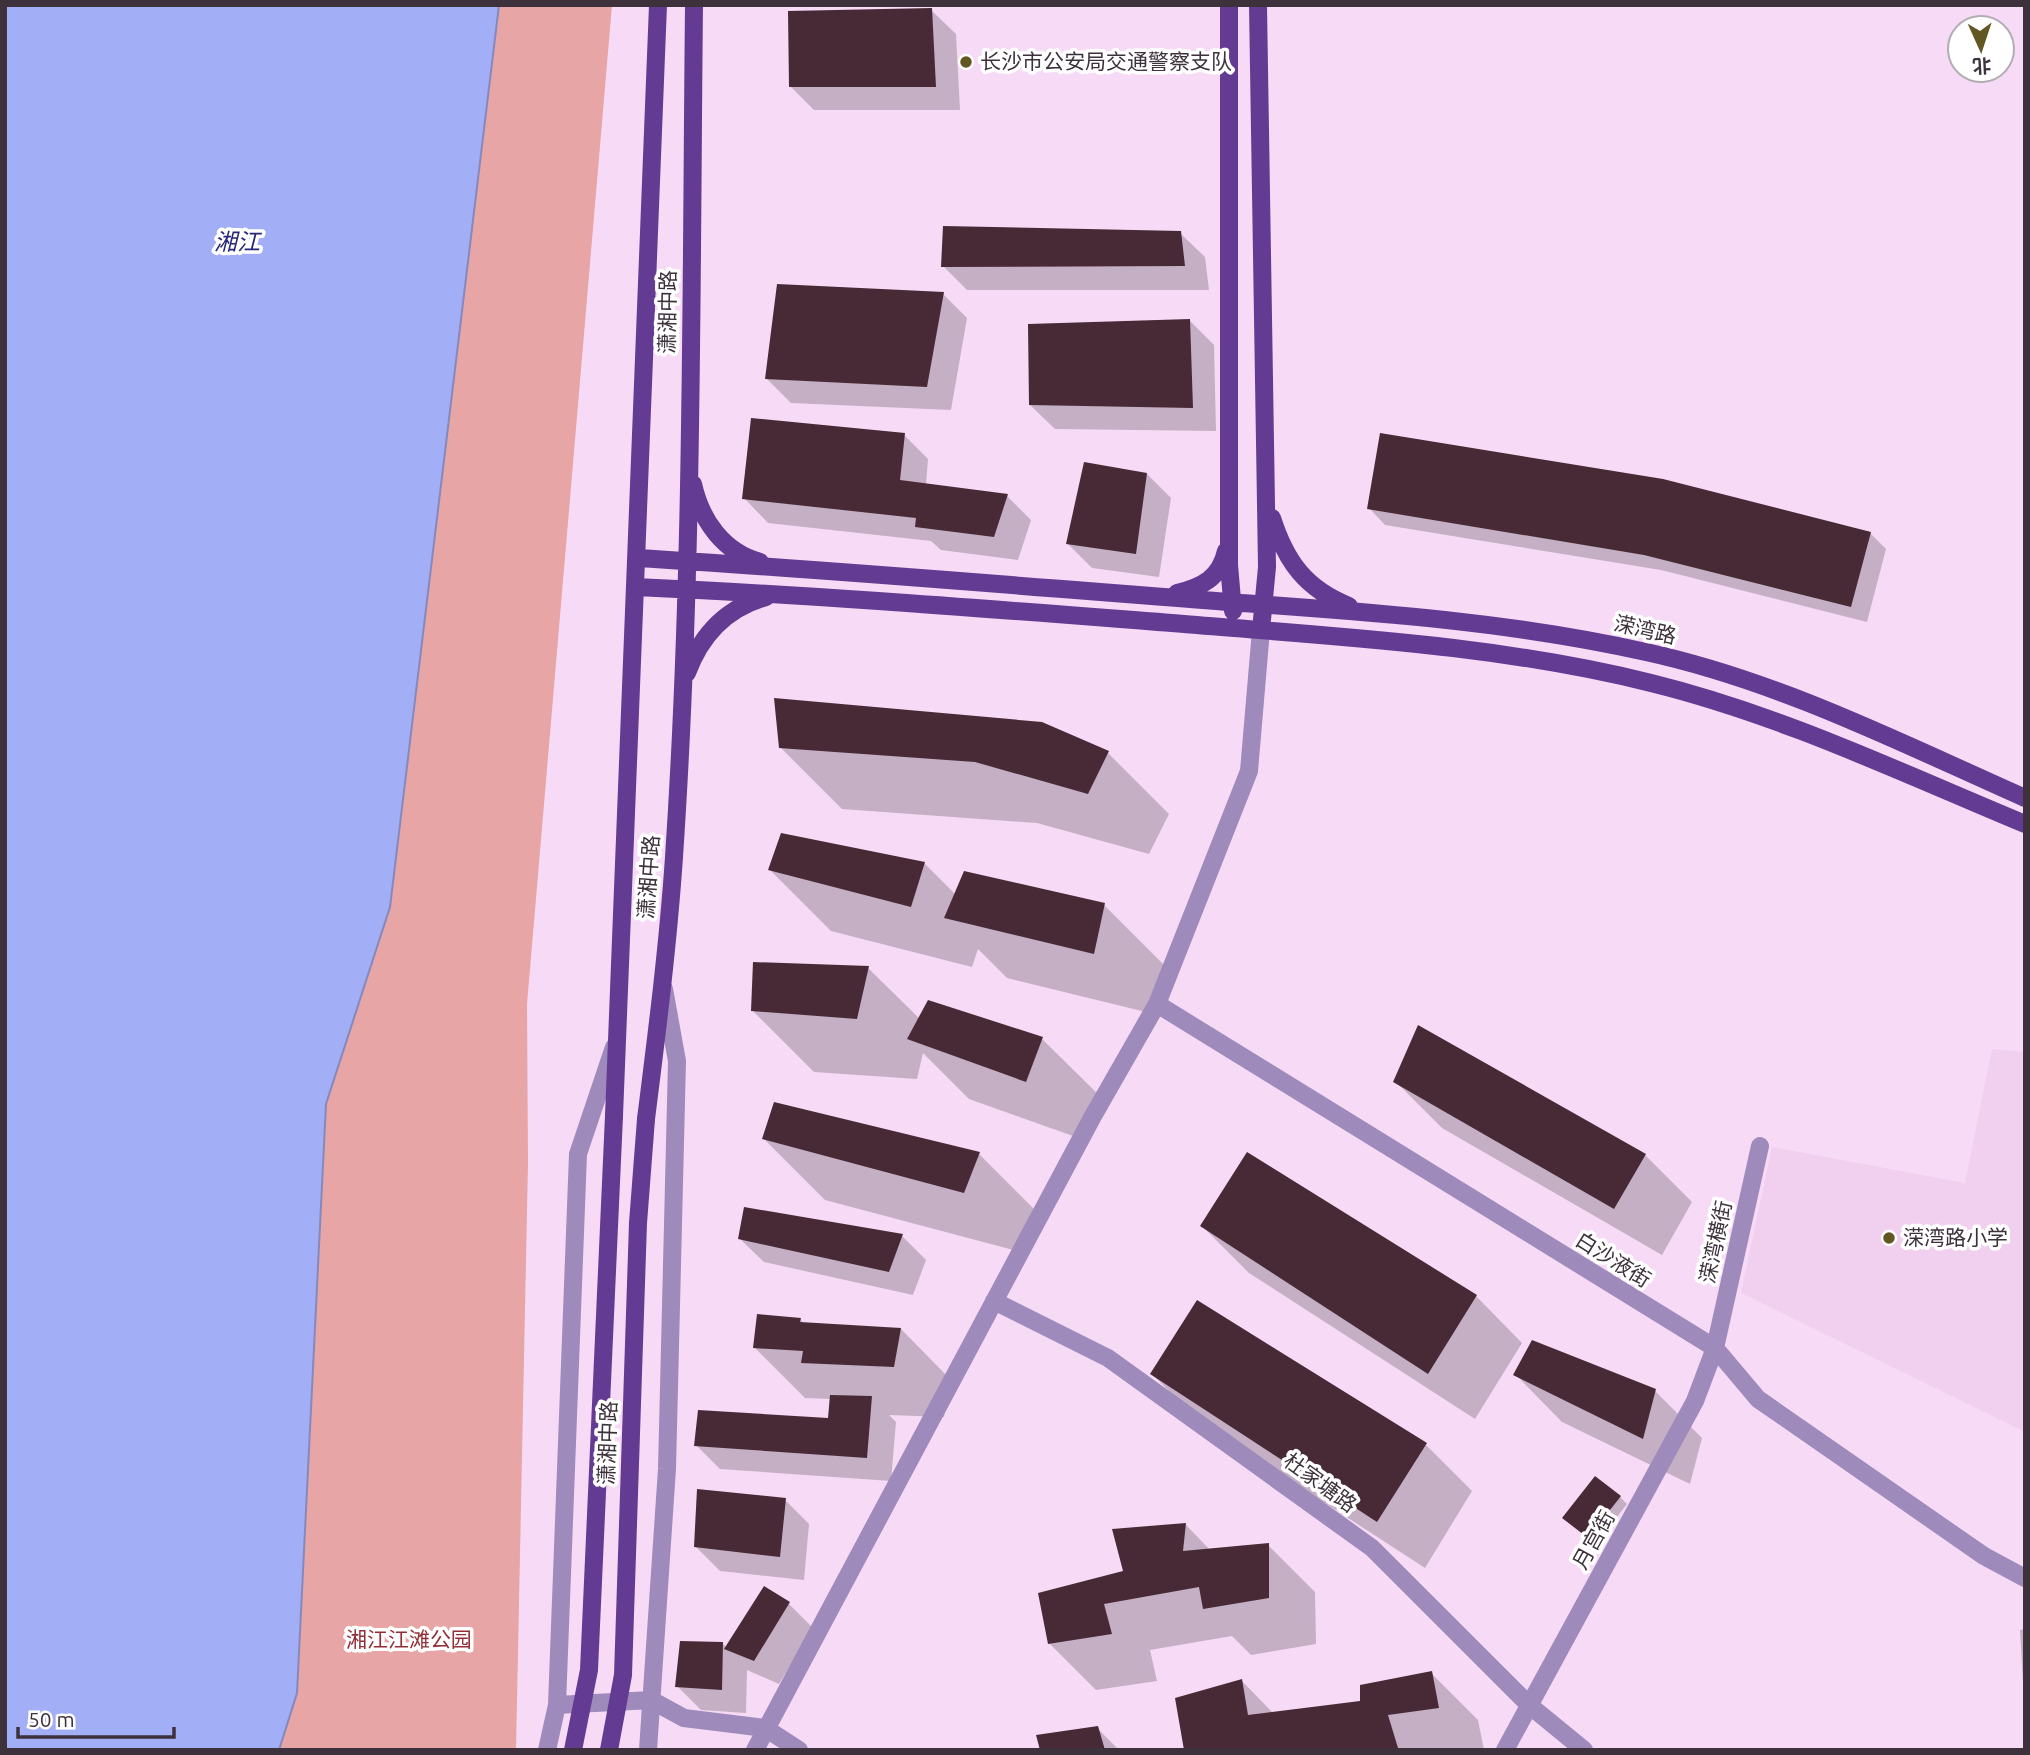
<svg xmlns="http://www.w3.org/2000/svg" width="2030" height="1755" viewBox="0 0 2030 1755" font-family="Ubuntu,'Noto Sans SC',sans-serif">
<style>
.built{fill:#f1cfef}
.green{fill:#e7a5a5}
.water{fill:#a2aef6;stroke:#8489be;stroke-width:2}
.shadow{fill:#0003}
.building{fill:#472a36}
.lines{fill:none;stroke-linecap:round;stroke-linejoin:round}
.minor{stroke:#9e8abb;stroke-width:18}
.major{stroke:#643b93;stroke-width:18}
.major-bridge{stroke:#643b93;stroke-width:18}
.poi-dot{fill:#625622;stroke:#fff;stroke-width:2.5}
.labels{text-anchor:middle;stroke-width:7;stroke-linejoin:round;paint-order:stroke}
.poi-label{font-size:21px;fill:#3d323c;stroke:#fff;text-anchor:start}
.street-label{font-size:21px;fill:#3d323c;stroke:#fff}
.park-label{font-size:21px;fill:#932e37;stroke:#fff}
.water-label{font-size:23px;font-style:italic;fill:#282779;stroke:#fff}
</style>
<rect width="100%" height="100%" fill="#f7dbf6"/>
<path class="built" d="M1992,1049l33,3v380l-284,-139 31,-146 193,36z"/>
<path class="green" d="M499,5h113l-85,999 1,158 -12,588h-237l18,-57 29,-589 64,-197z"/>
<path class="water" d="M5,5h494l-109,902 -64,197 -29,589 -18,57h-274z"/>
<path class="shadow" d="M931,10l25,24 4,76h-146l-24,-24z
M1180,233l25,24 4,33h-242l-24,-24z
M943,294l24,24 -16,92 -160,-7 -24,-24z
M1190,321l24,24 2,86 -161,-2 -25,-24z
M904,435l24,24 -2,26 81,11 24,24 -13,40 -77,-10 -10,-9 -163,-18 -24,-25z
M1147,474l24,24 -12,79 -67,-9 -24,-24z
M1369,508l501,25 16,16 -19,73 -206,-52 -276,-45z
M781,748l327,5 61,61 -20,40 -112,-31 -195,-14z
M924,863l32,32 148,10 61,61 -11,48 -147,-36 -29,-29 -6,18 -141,-36 -61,-61z
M868,968l52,51 122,20 61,60 -16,42 -118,-42 -46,-46 -6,26 -103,-7 -61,-61z
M1419,1027l226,128 47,47 -30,53 -220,-127 -47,-47z
M764,1139l215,15 61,61 -15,38 -200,-53z
M1202,1226l274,70 46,47 -47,76 -226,-146z
M902,1236l24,24 -13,35 -149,-33 -25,-24z
M800,1319l4,5 97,5 50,51 -7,37 -55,-2 7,7 -5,59 -171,-12 -24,-24 134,-25 1,-21 -26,-1 -51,-51z
M1152,1374l273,70 47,47 -47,77 -226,-147z
M1516,1375l139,16 47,47 -12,46 -128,-62z
M1620,1497l7,7 -31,40 -24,-19z
M785,1500l24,24 -5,56 -84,-9 -24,-24z
M1186,1525l25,26 57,-6 47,47 1,52 -65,11 -19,-19 -82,14 7,31 -61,9 -47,-47 76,-71z
M789,1604l24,24 -34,56 -32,-14 -1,43 -45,-3 -24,-24 46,-42 4,4z
M2025,1629v90l-5,-89z
M1431,1673l47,47 6,30h-298l56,-69 32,33 87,-11z
M1097,1728l22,22h-89l11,-3z"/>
<path class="building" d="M932,8l4,79h-147l-1,-76z
M943,226l238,5 4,35 -244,1z
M777,284l167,8 -17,95 -162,-8z
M1190,319l3,89 -164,-3 -1,-81z
M751,418l154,15 -5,47 108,14 -14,43 -79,-10 1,-9 -174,-19z
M1380,433l283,46 208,53 -20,75 -207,-52 -277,-46z
M1084,462l63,11 -11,81 -70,-10z
M774,698l268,24 67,29 -21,43 -113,-32 -196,-14z
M781,833l144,29 -14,45 -143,-37z
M964,871l141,32 -11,51 -150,-36z
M753,962l116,4 -12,53 -106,-8z
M928,1000l115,37 -17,45 -119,-43z
M1418,1025l228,129 -32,55 -221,-127z
M774,1102l206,50 -16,41 -202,-54z
M1247,1152l230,143 -49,79 -228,-148z
M744,1207l159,27 -14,38 -151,-33z
M1197,1300l230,143 -50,79 -227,-148z
M757,1314l44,4 -1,4 101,6 -7,39 -93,-4 2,-12 -50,-3z
M1532,1340l124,49 -13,50 -130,-64z
M830,1395l42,1 -5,62 -173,-12 4,-36 130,8z
M1595,1476l26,20 -33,42 -26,-20z
M697,1489l89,9 -6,59 -86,-10z
M1186,1523l-3,28 86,-8v55l-66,11 -4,-22 -95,17 8,30 -64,10 -10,-51 85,-22 -11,-42z
M764,1586l26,16 -36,59 -30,-12z
M680,1641l43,1 -1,48 -47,-3z
M1432,1671l7,37 -51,7 10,33 -214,2 -9,-52 67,-19 6,36 112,-14v-16z
M1098,1726l7,24h-65l-4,-15z"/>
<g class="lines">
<path class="minor" d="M1157,1004l558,344 43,51 226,157 41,22
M994,1301l114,57 264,190 157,157 55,45
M557,1705l94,-5 33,18 81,10 34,22
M547,1750l10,-45 21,-551 36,-107
M648,1750l19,-281 10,-408 -13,-72
M755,1750l338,-634 64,-112 92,-233 12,-141
M1505,1750l190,-349 20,-53 45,-202"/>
<path class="major" d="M1229,5v560l4,46
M1258,5l9,562 -6,63
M693,484c8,36 30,68 67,78
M1272,518c14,44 34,71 77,88
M637,558c197,12 394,29 591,44 140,10 280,19 418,50 133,29 255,91 379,146
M636,587c183,8 366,23 548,37 156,13 315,21 467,59 130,32 251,90 374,141
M1177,593c25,-6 43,-15 49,-42
M687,673c14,-38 39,-65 79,-76
M614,1116l44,-1111
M646,1119c11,-87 22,-174 28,-262 19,-283 17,-568 20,-852"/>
<path class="major-bridge" d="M573,1750l16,-80 25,-554
M609,1750l14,-75 15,-452 8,-104"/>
</g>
<g class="poi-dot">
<circle cx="966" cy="62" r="7"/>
<circle cx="1889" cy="1238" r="7"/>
</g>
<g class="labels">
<g class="poi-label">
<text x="980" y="69">长沙市公安局交通警察支队</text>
<text x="1903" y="1245">溁湾路小学</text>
</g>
<g class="street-label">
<text transform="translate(668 312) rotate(-89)" y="7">潇湘中路</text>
<text transform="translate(1645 630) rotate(13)" y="7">溁湾路</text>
<text transform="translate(649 877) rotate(-86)" y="7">潇湘中路</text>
<text transform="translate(1716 1242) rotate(-78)" y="7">溁湾横街</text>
<text transform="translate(1613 1260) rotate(32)" y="7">白沙液街</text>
<text transform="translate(608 1443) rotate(-88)" y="7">潇湘中路</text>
<text transform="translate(1320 1483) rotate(36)" y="7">杜家塘路</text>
<text transform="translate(1594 1540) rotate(-61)" y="7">月宫街</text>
</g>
<g class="park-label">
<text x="409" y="1647">湘江江滩公园</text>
</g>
<g class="water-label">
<text x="237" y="250">湘江</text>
</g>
</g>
<rect width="2030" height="1755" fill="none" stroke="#3d323c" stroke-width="14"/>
<g transform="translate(1981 49) rotate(177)"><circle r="33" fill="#ffffff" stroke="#b1adb1" stroke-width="2"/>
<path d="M0-5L12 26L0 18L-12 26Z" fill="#625622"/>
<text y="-10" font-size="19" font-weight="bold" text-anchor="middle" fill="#3d323c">北</text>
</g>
<path d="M18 1727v10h156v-10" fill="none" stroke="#3d323c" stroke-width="3.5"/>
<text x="28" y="1727" font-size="21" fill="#3d323c" stroke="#ffffff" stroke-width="5" paint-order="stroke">50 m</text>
</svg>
